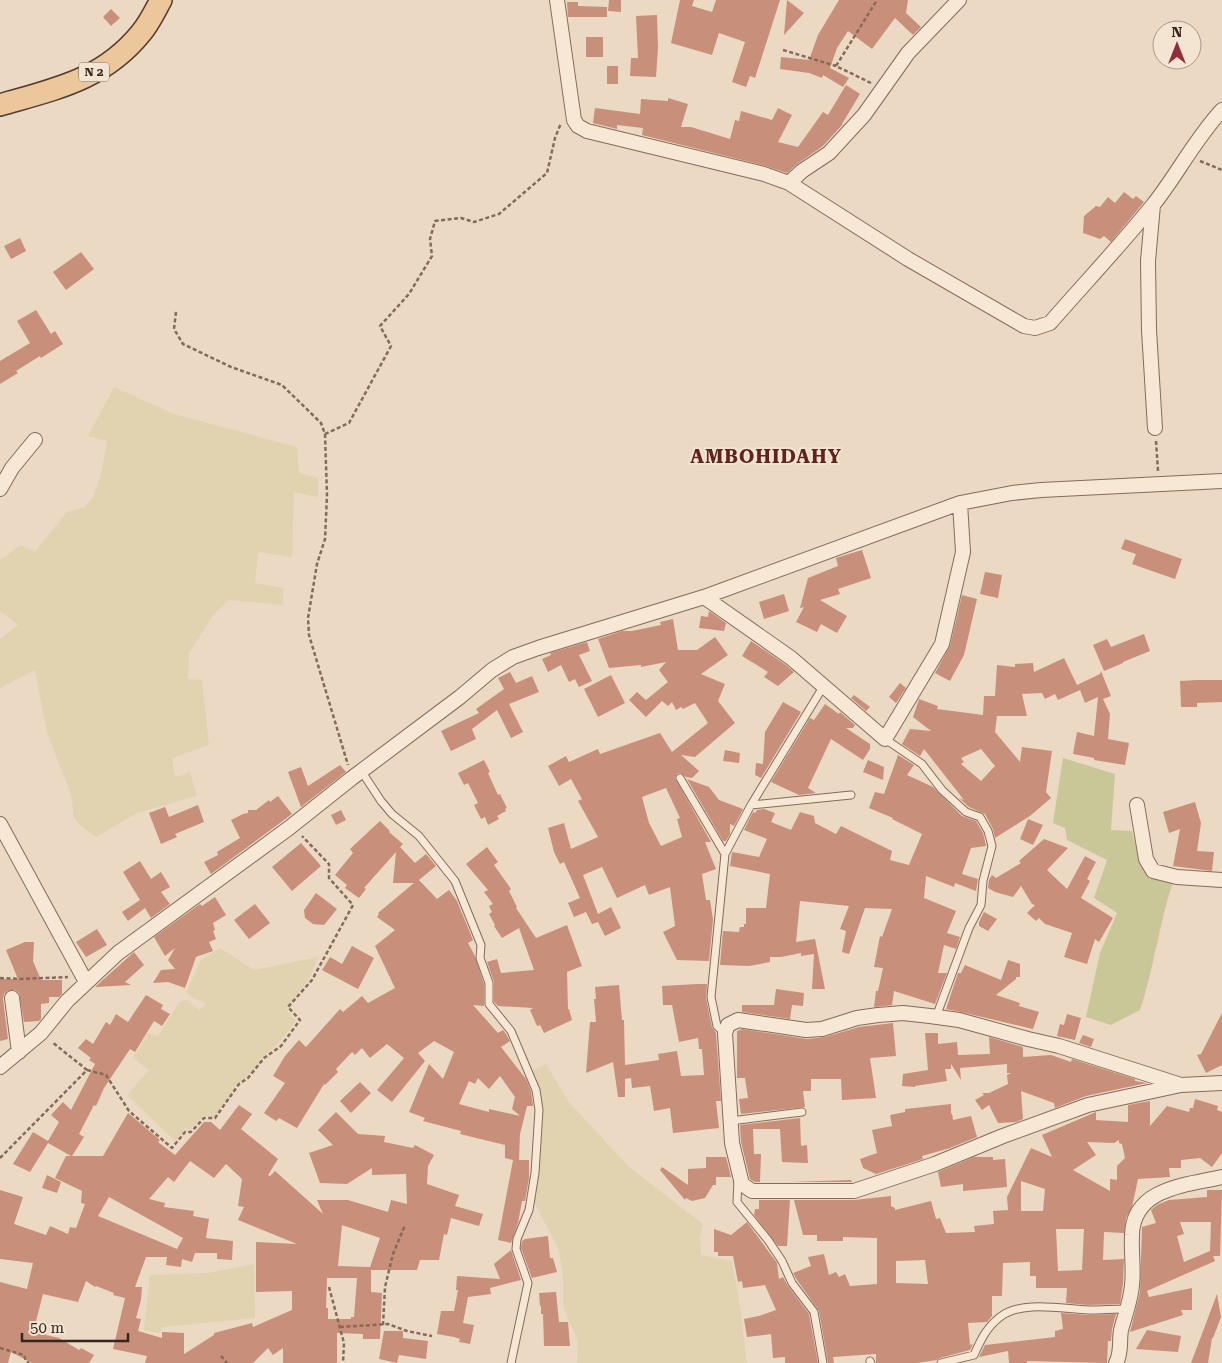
<svg xmlns="http://www.w3.org/2000/svg" width="1222" height="1363" viewBox="0 0 1222 1363" font-family="'Roboto Serif',serif">
<style>
.farmland{fill:#e1d2b0}
.green{fill:#c9c797}
.building{fill:#c88f7a;fill-rule:evenodd}
.lines{fill:none;stroke-linecap:round;stroke-linejoin:round}
.service-casing{stroke:#856a5a;stroke-width:9}
.minor-casing{stroke:#856a5a;stroke-width:16}
.primary-casing{stroke:#523a2f;stroke-width:24}
.path{stroke:#856a5a;stroke-width:2.5;stroke-dasharray:4 2.5;stroke-linecap:butt}
.service{stroke:#f7e8d5;stroke-width:7}
.minor{stroke:#f7e8d5;stroke-width:14}
.primary{stroke:#edc79c;stroke-width:21}
.labels{text-anchor:middle;stroke-width:4;stroke-linejoin:round;paint-order:stroke}
.shield{fill:#f3e5d2;stroke:#6e5f54;stroke-width:1}
.shield-label{font-size:12px;font-weight:bold;fill:#35261e}
.district-label{font-size:19px;font-weight:bold;letter-spacing:1px;fill:#60231f;stroke:#f3e5d2}
</style>
<rect width="100%" height="100%" fill="#ecd9c3"/>
<path class="farmland" d="M114,387l60,27 123,33 2,26 19,5v19l-24,-5 -2,65 -34,-5 -3,31 28,5v17l-54,-5 -15,14 -25,39 -1,26 14,1 7,65 -37,13 3,19 15,-5 7,24 -60,17 -41,24 -14,-10 -8,-9 -3,-24 -24,-61 -12,-63 -35,18v-49l18,-14 -18,-14v-51l21,-15 14,7 32,-40 18,-5 8,-10 8,-23 6,-33 -19,-5z
M220,948l34,22 64,-13 -8,20 -24,32 10,12 -18,23 -14,12 -16,20 -10,7 -24,34 -10,-2 -14,15 -5,-2 -9,14 -49,-47 22,-25 -16,-12 15,-25 10,3 22,-35 7,-1 12,10 8,-6 -14,-6 -7,-6 15,-32z
M546,1064l22,37 61,66 74,57 -3,13 1,18 31,6 8,45 7,57h-170l1,-20 -15,-38v-29l-4,-26 -27,-52 4,-18 7,-68 -3,-24 -7,-17z
M254,1264l1,54 -93,9 -3,6 -15,-3 6,-55 58,-2z"/>
<path class="green" d="M1063,758l52,16 -4,56 21,1 8,33 33,18c-14,42 -19,86 -33,128l-29,15 -25,-8 14,-64 17,-40 -23,-15 13,-38 -40,-20 -2,-12 -12,-5z"/>
<path class="building" d="M609,0h12v12l-13,-1z
M680,0h14l-2,6 20,6 4,-12h64l-25,78 -5,-2 -4,11 -14,-5 13,-40 -26,-9 -7,22 -41,-12z
M787,0l17,13 -20,22z
M839,0h69l-2,13 15,14 -8,8 -18,-17 -23,31 -24,-18 -11,17 -7,20 19,10 -6,9 -20,-12 -1,3 -13,-5 -29,-4 1,-12 28,3 9,-25z
M567,2h11v4l29,1v10h-39z
M111,9l9,9 -9,8 -8,-9z
M657,15l1,32 -2,30 -26,-1 1,-18h7l-2,-42z
M586,37h17v20h-17z
M607,66h11v18h-11z
M846,85l14,9 -18,30h1l-20,22 -26,18 -10,9 -21,-7 -124,-31 1,-7 -26,-3v4l-24,-6 2,-15 45,6 1,-15 27,2v-3l20,6 -7,23h10l39,12 5,-19 4,1 2,-10 31,9 6,-12 14,7 -14,27 20,5 25,-35 5,3z
M1124,192l9,7 3,-3 8,6 -33,40 -7,-6 -4,3 -17,-6 1,-17 12,-10 4,1 8,-10 7,6z
M20,238l6,13 -15,8 -7,-13z
M81,252l13,17 -28,21 -13,-18z
M36,310l15,24 4,-3 8,13 -22,14 -1,-2 -24,15 2,2 -18,11v-23l30,-18 -13,-22z
M1125,539l57,20 -7,20 -43,-15 4,-10 -15,-5z
M862,550l9,28 -33,11 2,5 -20,6 27,16 -10,17 -16,-9 -4,8 -21,-10 8,-15 -4,1 8,-30 30,-12 -2,-8z
M985,572l17,3 -4,23 -18,-4z
M784,594l5,17 -25,8 -5,-17z
M962,595l15,4 -13,56 -14,26 -15,-8 15,-27z
M709,611l17,12 -2,8 -25,-3 2,-12 7,1z
M673,619l5,31h19l18,-13 13,18 -27,19 24,10 -7,17 17,22 -40,34 -14,-2 18,16 -7,7 -6,-1 -6,-4 -3,1 -2,4 36,64h-6l11,27 -14,5 4,26h4l3,20 -4,41 -32,-1 -14,-28 12,-6 -5,-39 -21,8 -4,-10 -28,13 -15,-31 -19,8 15,39 13,-7 10,21 -16,8 -7,-14 -6,2 -6,-12 -12,5 -6,-14 12,-5 -16,-36 -4,2 -6,-12 -6,-24 16,-5 7,26 27,-12 -20,-36 4,-2 -11,-20 -12,7 -11,-20 18,-10 3,6 29,-13 2,5 60,-21 12,19 36,-29 -13,-20 -12,6 -2,-2 -5,3 -4,-8 -4,4 -6,-5 -16,16 -17,-17 8,-8 9,8 22,-18 -9,-12 7,-8 -25,5v-2l-32,3 -11,-29 24,-8h10l29,-6 -1,-3zM666,788l14,30 -3,1 5,18 -21,9 -12,-23 -7,-26z
M1144,634l6,17 -27,11v1l-19,8 -11,-26 14,-6 4,8z
M751,641l35,24 8,7 -16,14 -14,-9 4,-5 -26,-16z
M587,642l3,9 -11,4 13,26 -13,6 -4,-8 -6,3 -8,-17 -13,7 -6,-13 9,-4 -1,-2z
M1064,658l13,27 23,-11 1,-3 10,25 -8,3 7,15 -2,25 21,4 -4,22 -31,-5v-2l-21,-4 4,-22 17,4 4,-39 -13,6 -5,-13 -22,10 -3,-6 -10,5 -3,-6 -20,1 5,22h-30l-2,16 25,30 2,-15 30,4 -6,41 5,6 -21,18 -35,22 -2,-9 -8,-15 -16,-7 -10,-9 5,2 -40,-51 -4,7 -18,-12 8,-15 21,2 -18,-14 6,-18 19,7 -1,3 46,6 1,-19h11l2,-31 18,2v-3l18,-1 1,9zM981,749l14,17 -14,15 -20,-17 3,-2 -3,-4z
M510,672l6,11 16,-7 7,16 -30,12 14,28 -12,6 -14,-28 -25,19 4,10 -25,12 -10,-20 38,-18 -3,-4 28,-20 -6,-11z
M611,675l14,28 -27,14 -14,-28z
M1197,680h25v22l-25,1v4h-16l-1,-26z
M900,683l6,5 -10,15 -7,-6z
M854,695l16,12 -4,4 -15,-13z
M783,702l18,10 -40,66 -6,-3 1,-12 7,1 2,-32z
M825,704l14,10 1,-2 15,13 -2,3h-7l24,16v5l-7,11 -32,-21 -23,49 8,5 -17,2 -28,-13 39,-64 4,2z
M725,750l15,3 -1,10 -16,-2z
M898,755l16,10 -7,10 26,12 29,29 14,5 7,12 3,13 -15,2 -9,26 16,5 -2,12 -21,-8 -1,4 -28,-11 -2,22 32,13 -9,22 13,4 -4,12 -12,-4 -6,28h9l-12,31 -41,-13 -2,14 -18,2 2,-16h2l5,-23 -9,-1 6,-31 2,1 10,-28 -27,-1 -16,46 -7,-2 4,-21 -6,-2 9,-23 -49,-5 -4,41 19,-3 10,50h-13l2,-35 -13,2v-3l-20,4h-11v5l-21,4 -29,-1 3,-34 16,1 1,-5h4v-3h2v-16h20l4,-34 -40,-8 2,-14 27,5 8,-18 -23,-9 9,-18 2,1 2,-3 7,-1 11,4 -4,9 20,8 9,-18 14,4 1,7 21,11 5,-8 51,25 -2,9 19,5 13,-31 -30,-15 1,-1 -24,-10 6,-16 9,2z
M484,760l6,12 -2,1 10,22 2,-1 7,14 -2,1 1,2 -9,5 2,3 -11,6 -3,-8 -4,2 -7,-14 4,-2 -10,-20 -4,2 -6,-12z
M868,760l16,7 -1,13 -20,-8z
M340,765l6,7 -45,35 -13,-35 13,-5 7,19z
M687,779l22,8 10,13 24,9 -9,17 -4,-2v10l-4,7h-3z
M278,796l14,18 -81,60 -7,-12 14,-7 -1,-3 23,-14 -9,-18 12,-6 5,-1v-3h8l13,-10 1,2z
M1195,802l6,21 -4,28 17,1 -2,19 -39,-5 7,-37 -11,4 -6,-21z
M198,805l6,17 -29,12 2,3 -16,7 -12,-31 16,-6 4,10z
M341,810l5,10 -10,5 -5,-10z
M1028,819l15,6 -10,20 -13,-6z
M380,821l10,10 -1,1 14,12 -3,3 15,16 11,-9 10,12 -17,14 18,19 12,-9 8,11 16,39 -5,3 7,13 9,28v22l-11,-1 25,28 5,-3 3,4 4,7 -9,6 25,32 5,12 2,15h-6l-7,28 -1,26h10v18l-4,23h-3l-4,22 -7,20 -13,-3 15,-80 -8,-2v-13l-45,-11 1,-3 -38,-10 2,-3 -16,-6 20,-48 14,15 11,-27 -20,-11 -16,12 7,8 -33,41 -15,-12 27,-32 -17,-14 -17,14 -8,-10 -7,7 -3,-3 -16,17 2,3 -13,13 -1,-1 -27,44 -18,-10 -3,3 -12,-8 21,-30 -12,-7 12,-20 14,-16 7,7 34,-38 3,3 19,-16 6,7 27,-15 -20,-42 20,-16 -18,-13 2,-3 -1,-1 36,-30h-21l3,-31 -32,36 2,1 -7,9 -14,-10 2,-3 -12,-10 18,-22 -3,-4zM500,1076l15,21 -3,12 8,7 -31,-7v3l-30,-8 10,-23 6,3 3,-6 11,11z
M1044,839l24,9 -21,22 20,19 18,-33 11,6 -9,17 3,2 -9,17 32,20 -14,24 -4,-3 -8,25 -23,-7 8,-24 -27,-9 -6,-6 -3,3 -9,-8 8,-8 -3,-1 -11,-18 -8,11 -18,-5 -7,-4 1,-8 3,-5 4,3 25,-15 -2,-2z
M301,843l20,23 -29,25 -20,-24z
M487,847l11,15 -4,3 17,24 -2,2 8,16 -1,1 20,30 31,-13 15,41 -15,6 1,37h1l3,11 -28,13 -4,-8 -3,1 -7,-16 3,-2 -35,-2 -4,-4v-20l-7,-20 10,-3 4,14 33,-3 -15,-42 -17,10 -8,-12 1,-1 -6,-11 3,-2 -3,-6 4,-2 -9,-12 4,-2 -22,-26z
M140,861l11,18 10,-7 9,15 -9,5 9,12 -19,14 -6,-10 -17,13 -6,-9 18,-12 -17,-28z
M316,893l21,16 -13,16 -11,-1 -8,-6 -1,-8z
M215,897l11,18 -13,8 2,7 -2,1 3,8 -7,3 4,9 -17,6 -11,31 -17,-6 -15,1 8,-13 14,-1 -7,-9 7,-12 -10,8 -11,-19 46,-33 2,2z
M255,904l15,19 -21,16 -15,-19z
M984,912l13,7 -9,12 -9,-5v-4z
M97,929l10,16 -21,12 -10,-15z
M25,942h9l-1,19 8,19h21v14l-3,3h-10v6l-8,1v15l-2,2 -15,1 -5,-29 -4,-3 -8,1 -3,3 -1,5 5,40 -8,2v-62h18l-12,-29z
M352,946l22,12 -16,31 -36,-19 8,-13 12,7z
M134,952l10,13 -19,17 6,3 -36,2z
M1008,960l12,4v13h-4v2l-20,16 24,8 -1,3 20,6 -6,17 -72,-17 -15,-3 12,-36h3l4,-8 36,15z
M697,984h10l-1,14 6,29 4,6 5,68h-5l3,27 -46,5 -3,-25 -16,3 -4,-25 -18,2 -1,-10 -6,1v18h-7l-5,-35 -27,11 4,-51h6l-2,-23h2l-1,-12 24,-2 3,35h2l1,45 34,-5 -1,-6 19,-3 4,25 23,-1 -2,-26h-3l-1,-11 -19,4 -7,-37h-9l-1,-19z
M776,989l28,4 -1,13 -11,-1 -2,14 -48,-7v-7h32z
M146,995l17,10 -2,4 9,5 -8,12 -8,-5 -19,31 -5,-3 -26,39 -8,18 -2,-1 -15,29 5,3 -12,19h31l25,-43 32,27 -2,2 17,13 29,-33h7l9,8 19,-25 13,9 -11,15 37,30 -10,16 2,1 5,-5 48,43 -6,-14h31l40,12 3,-12 16,4 -1,-30 -34,1v-7l-25,16 -27,-1 -11,-30 24,-8 -15,-15 18,-18 22,22 27,2 -1,6 29,6 2,-3 19,10 -6,11 -1,18 32,11 -4,11 28,8 -4,12 -28,-8 -4,17 -3,-1 -5,26h-19l-3,10h-46v22l11,1 -2,46h-17v-5l-26,-1v30h-54v-15l-10,7 -5,-7 -15,15h-108l2,-7 -34,-7 12,-51 -12,-3 1,-2 -18,-7 -1,1 -9,-6 -8,21 -35,-8 -9,35 12,5v1l13,3 20,12 2,-2 13,7 -5,8h-57l-21,-11 -3,11h-8v-81l27,7 6,-26 -33,-4v-69l23,7 -9,27 32,11 4,-9 18,8 2,-7 6,1 9,-24 -4,-1 1,-12 -27,-13 11,-22h5l-23,-13 -18,29 -17,-8 20,-32 15,9 11,-19 -8,-7 12,-13 8,8 24,-46 -6,-4 2,-2 -13,-10 8,-9 7,5 13,-22 4,3 6,-11 12,8zM190,1161l24,17 12,-14 16,15 -4,27 6,1 -6,13 59,24 -41,-2v50l36,-1v19l-39,17 -1,-4 -38,10v2l-30,19v-21l-22,-1v6l-24,-7 3,-12 -5,-1 5,-18 1,-13h-7l11,-30h21l-1,8 15,2 1,-8 10,3 3,-9h22v6l15,1 1,-19 -27,-3 3,-19 -16,-3 1,-5 -30,-4 1,-4 -16,-4 19,-22 6,5zM109,1197l74,41 -6,11 -79,-33zM342,1225l38,13 -10,29 -32,-1zM327,1278h30l-3,39h-3v2h-23v-11h-2z
M1222,1013v52l-16,8 -9,-18 4,-1z
M1067,1014l14,4 -6,22 -18,-4 3,-12 4,1z
M893,1023l3,33 -26,2 6,40 -34,2 -1,-21h-30v12h-8l2,16 -64,7 -2,-15 9,-1 -3,-20h-8v-47l5,-2 65,10 18,-2 34,-10z
M925,1033h13v11l19,-2 1,13 32,-1 -1,-17 34,10v10l28,-2 20,7 1,-3 63,20v2l12,2 -61,13 -31,12 -1,-5 -33,-12 2,28 -7,3 -18,1 -9,-18 -7,5 -7,-10 9,-5 -2,-2h7l19,-9 -1,-9 4,-2h-4v-9l-47,4 1,12 -10,-16v5h-6l2,12 -32,5v1l-13,-1 1,-12 25,-4z
M1083,1035l11,4 -3,8 -12,-4z
M360,1082l11,11 -20,20 -11,-12z
M1195,1099l23,7 -1,4 5,2v41l-10,14 -12,-9 -19,2v8h-12l1,9 -32,2 -6,28 -6,11 -2,15 -20,-1 -1,28 21,-1 -1,25 -3,20 -32,1 -22,-2 1,-15h-31v-12h-6v-14l-27,1 -1,33h-10v20l-5,6 -19,1 2,22 3,-1 -3,6 -30,8 -3,2 -21,3h-40v-9l-43,3 1,6h-6l-9,-52 -22,-31 -4,-7 18,-7 -3,-9 16,-3 5,21 7,-3 3,5 6,-3 5,12 27,-2v-46l-34,-1v4h-26v-6h-14l-9,-35h60l37,-4v10l4,2v2l36,-9 5,18 4,-1 6,15 29,-1 -1,-6 20,-2 -1,-13 15,-1 -1,-13 24,-49 21,9 -10,-22 54,-23v8l32,2v-17l22,-4v25l17,-20 22,6 1,-4h3zM1119,1140v3l3,1 3,14 -8,8v14l-7,-1v12l-37,-21 23,-15 -9,-13 27,1zM1021,1181l24,8 -2,22h-22zM1056,1229h28l-2,41 -24,1zM925,1260l3,24 -32,-1v-22z
M951,1104v10l1,-1 1,7 18,-4 6,21 -27,11 -28,8 1,3 -47,15 -13,-6 -3,-9 17,-6 -5,-23 20,-4 -2,-11 15,-3v-3z
M800,1118l1,28 6,-1 1,18 -26,-1 -2,-33h-27l1,25h7l-1,28h-5l-5,-3 -9,-37 -1,-17z
M706,1157h20l5,20h-15v8h-3l-8,13 -13,3 -6,-3 -1,2 -25,-30 2,-3 26,18v-16l18,-1z
M974,1157h19v3l12,-1 2,28 -44,4v-7l-22,3 -3,-15z
M47,1175l14,7 -4,11 -15,-5z
M851,1180l1,2h-78h17z
M1207,1190h15l-2,66h-7l2,5 -68,30 2,6 43,-9v22h-11l2,5 -53,17 10,-40 2,-65 14,-4 -5,-13 6,-5 12,-5 38,-3zM1180,1222h31l-1,29 -26,11 -7,-26 7,-2z
M759,1200h31l-3,46h-9l-24,-31 1,-6h4z
M747,1222l30,41 2,16 4,-2 5,9 21,28 9,49h-33v-6l-12,1 -2,-24 -24,3 -3,-18 15,-3 17,-6 -11,-25 -22,3 -1,-7 -4,1 -5,-26h-15v-4h-4v-23l17,6z
M548,1236l2,22h3l4,14 -25,6 -11,-30 1,-7 3,-2z
M511,1250l10,30 -31,8 1,6 -23,3 -5,26 11,2 -4,19 -11,-2 1,-3 -6,-2 -17,-3 4,-23h13l4,-21h-2l1,-14 43,3 -6,-15z
M556,1292l3,30h9l2,24h-26l-1,-32h-2v-8h-1l-1,-13z
M1217,1294l4,23 -8,21h-1l-4,25h-17z
M1061,1313l27,2 28,-1 -4,15 -1,12h-3l-1,22 -80,-2v2h-18l-1,-12 -29,6 6,-12 70,-8v-6l8,-2z
M1147,1330l34,6 -3,16 -42,-3z
M384,1331h19v7l25,3 -2,18 -27,-4 -2,8 -18,-4z"/>
<g class="lines">
<g class="service-casing">
<path id="service" d="M885,739l37,25 20,26 24,22 14,5 8,14 4,15 -9,35 -2,24 -12,23 -33,89
M362,772l19,29 11,13 27,22 36,45 26,64 -1,13 9,25v21l22,27 25,59 3,20 -4,63 -6,37 -12,29 -1,10 12,34 -17,80
M680,778l45,76
M751,805l100,-10
M725,1033l-8,-7 -6,-29 14,-143 26,-49 72,-118
M731,1121l71,-9
M738,1180l-1,22 31,38 14,21 10,22 22,29 9,51
M870,1361l1,2
M941,1363l33,-8c7,-16 13,-28 26,-38 22,-17 62,-8 88,-7 13,0 26,-1 39,-1"/>
</g>
<g class="minor-casing">
<path id="minor" d="M557,0l17,120 4,6 9,5 177,43 25,9 119,76 116,67 11,2 15,-5c34,-39 70,-77 103,-118 24,-30 42,-66 69,-95
M789,183l13,-12 27,-18 35,-38 44,-62 51,-53
M1153,205l-5,56 1,69 6,98
M0,489l12,-21 23,-28
M704,597l87,61 94,81 57,-95 21,-92 -3,-49
M1137,805l9,54 7,12 24,6 45,3
M0,824l86,158
M12,998l7,54
M0,1067l41,-34 26,-32 51,-48 171,-125 63,-50 108,-81 32,-27 21,-13 25,-9 166,-51 256,-94 52,-10 29,-3 181,-9
M1181,1085l-122,-39 -31,-7 -69,-19 -29,-4 -27,-3 -25,2 -21,3 -35,11 -16,1 -68,-10 -10,5 -3,8 7,110 10,41 10,7h102l81,-27 68,-28 85,-31 93,-20 41,-2
M1116,1363c6,-11 3,-22 5,-33 4,-15 10,-30 11,-45 2,-16 -1,-33 0,-50 1,-47 54,-50 90,-58"/>
</g>
<g class="primary-casing">
<path id="primary" d="M0,105c55,-16 103,-25 141,-72 8,-9 14,-22 20,-33"/>
</g>
<path class="path" d="M783,50l53,16
M871,83l-35,-17 41,-66
M1200,161l22,9
M176,312l-2,17 9,15 48,23 51,18 39,38 4,11 2,61 -2,44 -8,25 -9,54 1,17 39,130
M325,434l24,-11 42,-77 -11,-20 29,-32 23,-38 -2,-17 5,-18 26,-3 13,4 25,-8 48,-41 8,-35 6,-15
M1156,441l2,30
M0,978l21,1 47,-2
M87,1070l19,5 23,36 43,37 13,-16h6l13,-14h11l24,-34 9,-6 16,-20 17,-12 19,-26 -12,-13 24,-27 41,-75 -24,-27v-14l-27,-28
M0,1158l87,-88 -35,-28
M329,1287l15,56 -1,20
M383,1325l2,-38 8,-33 12,-29
M340,1327l48,-3 19,7 25,5
M0,1348l24,7 2,6 3,2
M221,1356l6,7"/>
<use href="#service" class="service"/>
<use href="#minor" class="minor"/>
<use href="#primary" class="primary"/>
</g>
<g class="labels">
<rect class="shield" x="79" y="62.5" width="30" height="19" rx="4"/>
<g class="shield-label">
<text x="94" y="76">N 2</text>
</g>
<g class="district-label">
<text x="766" y="463">AMBOHIDAHY</text>
</g>
</g>
<g transform="translate(1177 45)"><circle r="24" fill="#f3e5d2" stroke="#a7998a"/>
<path d="M0-4L9 19L0 12L-9 19Z" fill="#912e3d"/>
<text y="-8" font-size="14" font-weight="bold" text-anchor="middle" fill="#35261e">N</text>
</g>
<path d="M22 1333v8h106v-8" fill="none" stroke="#35261e" stroke-width="2.5"/>
<text x="30" y="1333" font-size="15" fill="#35261e" stroke="#f3e5d2" stroke-width="4" paint-order="stroke">50 m</text>
</svg>
